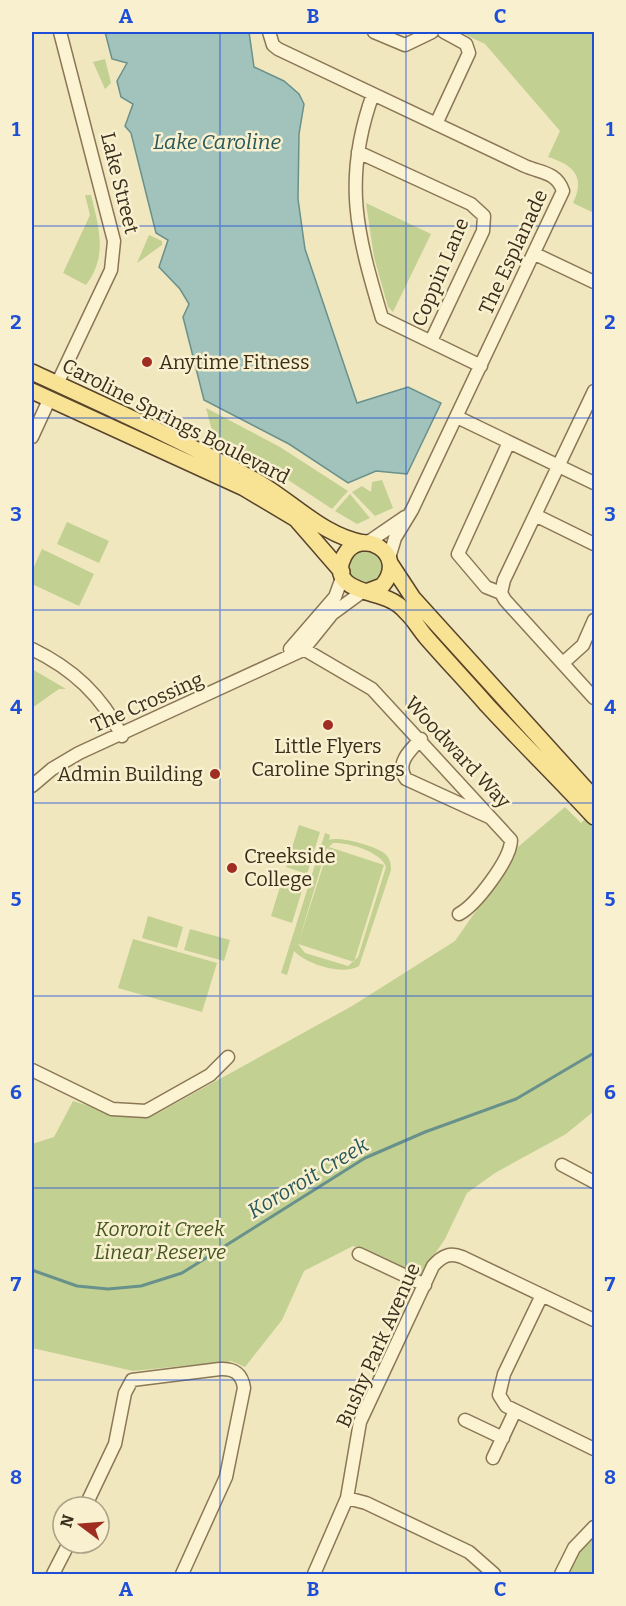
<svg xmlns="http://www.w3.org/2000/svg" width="626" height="1606" viewBox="0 0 626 1606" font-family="Bitter,serif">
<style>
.green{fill:#c2d092;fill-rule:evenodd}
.water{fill:#a2c2bc;stroke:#69918b;stroke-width:1.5}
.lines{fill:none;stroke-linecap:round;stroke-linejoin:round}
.stream{stroke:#69918b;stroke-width:3}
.minor-casing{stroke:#8b7756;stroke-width:15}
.major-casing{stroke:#58442b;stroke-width:18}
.minor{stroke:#fbf3d2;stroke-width:12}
.major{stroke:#f8e293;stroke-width:15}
.grid{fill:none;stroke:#1d4ed8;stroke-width:1.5;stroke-opacity:0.55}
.poi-dot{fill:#9f2d21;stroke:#f8f0cf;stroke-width:2}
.labels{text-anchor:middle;stroke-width:5;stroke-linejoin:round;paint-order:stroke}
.street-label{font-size:20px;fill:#392d1b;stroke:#f8f0cf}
.poi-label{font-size:20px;fill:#392d1b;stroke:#f8f0cf;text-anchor:start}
.park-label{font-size:20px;font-style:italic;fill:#445720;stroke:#f8f0cf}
.water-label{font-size:21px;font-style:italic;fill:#29585a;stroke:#f8f0cf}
.neatline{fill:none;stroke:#1d4ed8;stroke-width:2}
.grid-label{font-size:20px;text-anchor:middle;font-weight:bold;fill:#1d4ed8}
</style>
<rect width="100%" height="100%" fill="#f1e7bf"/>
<path class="green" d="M460,32h134v181l-21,-10c13,-27 0,-38 -25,-46l12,-26 -75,-87z
M105,59l6,24 -6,6 -12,-27z
M85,195h6c8,33 17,61 -5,90l-23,-12 27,-58z
M366,203l65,31 -38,78 -5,-5 -14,-50z
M149,235l13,6v4l-25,18z
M206,408l74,39 68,44 -16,18 -65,-43 -53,-28z
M382,480l11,28 -18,8 -23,-24 10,-6 9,6 1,-10z
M350,494l20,24 -13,6 -22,-13z
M67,522l42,19 -10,22 -42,-19z
M42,549l52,25 -15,32 -47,-22v-13z
M348 567a17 17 0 1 1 34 0a17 17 0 1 1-34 0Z
M32,669l34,20h-7l-27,19z
M565,807l16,16 13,-14v302l-28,23 -71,39 -28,20 -22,46 -25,37 -67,-30 -49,25 -22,49 -37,47 -14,-6 -98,10 -101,-23v-204l22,-7 19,-36 48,15 37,-3 194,-107 103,-65 48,-69 15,-25z
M299,825l21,7 -13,42 -21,-7z
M325,833l5,2 -1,5c10,-4 46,6 55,13 6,4 7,11 7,17l-32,96c-16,10 -53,-2 -65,-15l-7,24 -6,-2zM333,843c15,-1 49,9 53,24l-28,90 -10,9 -43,-13 -7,-9 28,-94z
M329,847l55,18 -30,97 -56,-18z
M284,874l21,7 -13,42 -21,-7z
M148,916l35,11 -6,21 -35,-10z
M190,929l40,11 -6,21 -40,-11z
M133,939l84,24 -15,49 -84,-24z
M594,1536v38h-26l12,-23z"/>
<path class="water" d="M105,32h144l5,35 30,14 15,13 5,10 -5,30 -1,65 7,50 52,154 51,-16 33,16 -34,71 -31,-3 -28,12 -59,-39 -85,-44 -21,-83 6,-13 -9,-15 -21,-22 9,-27 -12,-7 -25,-100 -6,-7 8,-22 -12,-7 -4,-16 10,-18 -15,-4z"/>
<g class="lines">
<path class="stream" d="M32,1270l45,16 31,3 33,-3 41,-13 183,-115 60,-26 91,-33 78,-46"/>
<g class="minor-casing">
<path id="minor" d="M269,32l4,13 5,4 247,117c16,7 32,6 38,25l-151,319 -17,28 -6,20
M374,32l31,13 27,-13
M373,94c-31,86 -16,140 9,224l99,48
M436,124l33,-71 -3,-9 -22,-12
M358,152l113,52 13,12 -1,15 -52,110
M535,254l59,28
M57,384l54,-114 3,-29 -54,-209
M457,417l137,66
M32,437l17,-37
M535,515l59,29
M367,543l38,-26
M501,593l3,-13 90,-189
M501,593l-15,-6 -28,-33 51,-112
M501,593l4,7 89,98
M295,644l77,45 139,151c0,19 -35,65 -52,74
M32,649c41,20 69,46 90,87
M290,649l45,-52 8,-22
M563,663l20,-18 11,-25
M421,739c-11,11 -26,25 -15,40l83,38
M32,786l20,-17 27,-16 224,-103 29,-36 30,-22
M32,1070l80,39 34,2 64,-36 18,-18
M562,1165l32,17
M359,1254l66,31
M542,1295l-38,79 -5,21 7,11 88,43
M465,1420l38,18
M493,1458l22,-47
M347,1498l19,5 103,49 25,22
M85,1507l30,-63 10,-51 7,-13 88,-11c14,-1 22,5 24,19l-18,89 -44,97
M53,1574l16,-31
M314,1574l33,-76 13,-76 73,-156c9,-10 17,-14 29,-9l132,63
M561,1574l13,-26 20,-21"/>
</g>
<g class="major-casing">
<path id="major" d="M32,372c75,35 152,69 226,110 35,20 65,54 106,61
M32,391l212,97 52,31 46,53
M390,563l23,35 181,200
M366,592l16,-6c28,-32 -22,-61 -38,-30 -16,33 26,35 44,43 7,3 13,7 18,13 8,7 13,17 20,25 20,23 41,45 61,68 35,38 72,74 107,112"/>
</g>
<use href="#minor" class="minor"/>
<use href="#major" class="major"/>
</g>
<path class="grid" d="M220,32v1542M406,32v1542M32,226h562M32,418h562M32,610h562M32,803h562M32,996h562M32,1188h562M32,1380h562"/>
<g class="poi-dot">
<circle cx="147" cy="362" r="6"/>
<circle cx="328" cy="725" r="6"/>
<circle cx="215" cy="774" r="6"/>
<circle cx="232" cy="868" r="6"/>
</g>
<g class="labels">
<g class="street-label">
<text transform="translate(120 183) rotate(76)" y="7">Lake Street</text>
<text transform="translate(513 252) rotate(-65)" y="7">The Esplanade</text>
<text transform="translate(440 272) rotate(-67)" y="7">Coppin Lane</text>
<text transform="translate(176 421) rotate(27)" y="7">Caroline Springs Boulevard</text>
<text transform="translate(147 702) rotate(-24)" y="7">The Crossing</text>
<text transform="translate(458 752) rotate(47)" y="7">Woodward Way</text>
<text transform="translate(378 1345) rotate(-66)" y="7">Bushy Park Avenue</text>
</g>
<g class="poi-label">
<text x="159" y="369">Anytime Fitness</text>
<text x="328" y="753" text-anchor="middle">Little Flyers<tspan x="328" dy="23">Caroline Springs</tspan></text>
<text x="203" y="781" text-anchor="end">Admin Building</text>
<text x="244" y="863">Creekside<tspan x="244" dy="23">College</tspan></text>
</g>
<g class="park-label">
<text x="160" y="1236">Kororoit Creek<tspan x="160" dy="23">Linear Reserve</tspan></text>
</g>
<g class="water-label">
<text x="217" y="149">Lake Caroline</text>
<text transform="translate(308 1178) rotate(-31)" y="7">Kororoit Creek</text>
</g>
</g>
<rect width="626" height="1606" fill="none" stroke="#f8f0cf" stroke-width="66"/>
<g transform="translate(81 1525) rotate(286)"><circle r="28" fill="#f8f0cf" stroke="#aca287" stroke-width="1.5"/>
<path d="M0-4.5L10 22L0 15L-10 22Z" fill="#9f2d21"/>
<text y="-9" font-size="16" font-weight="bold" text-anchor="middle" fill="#392d1b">N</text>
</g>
<rect x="33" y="33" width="560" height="1540" class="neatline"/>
<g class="grid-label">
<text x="126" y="23">A</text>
<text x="313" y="23">B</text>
<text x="500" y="23">C</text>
<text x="16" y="136">1</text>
<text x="610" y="136">1</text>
<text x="16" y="329">2</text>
<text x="610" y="329">2</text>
<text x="16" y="521">3</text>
<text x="610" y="521">3</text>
<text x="16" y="714">4</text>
<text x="610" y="714">4</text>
<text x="16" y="906">5</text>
<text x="610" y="906">5</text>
<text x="16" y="1099">6</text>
<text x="610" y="1099">6</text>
<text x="16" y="1291">7</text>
<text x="610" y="1291">7</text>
<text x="16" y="1484">8</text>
<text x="610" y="1484">8</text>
<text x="126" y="1596">A</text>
<text x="313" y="1596">B</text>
<text x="500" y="1596">C</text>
</g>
</svg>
